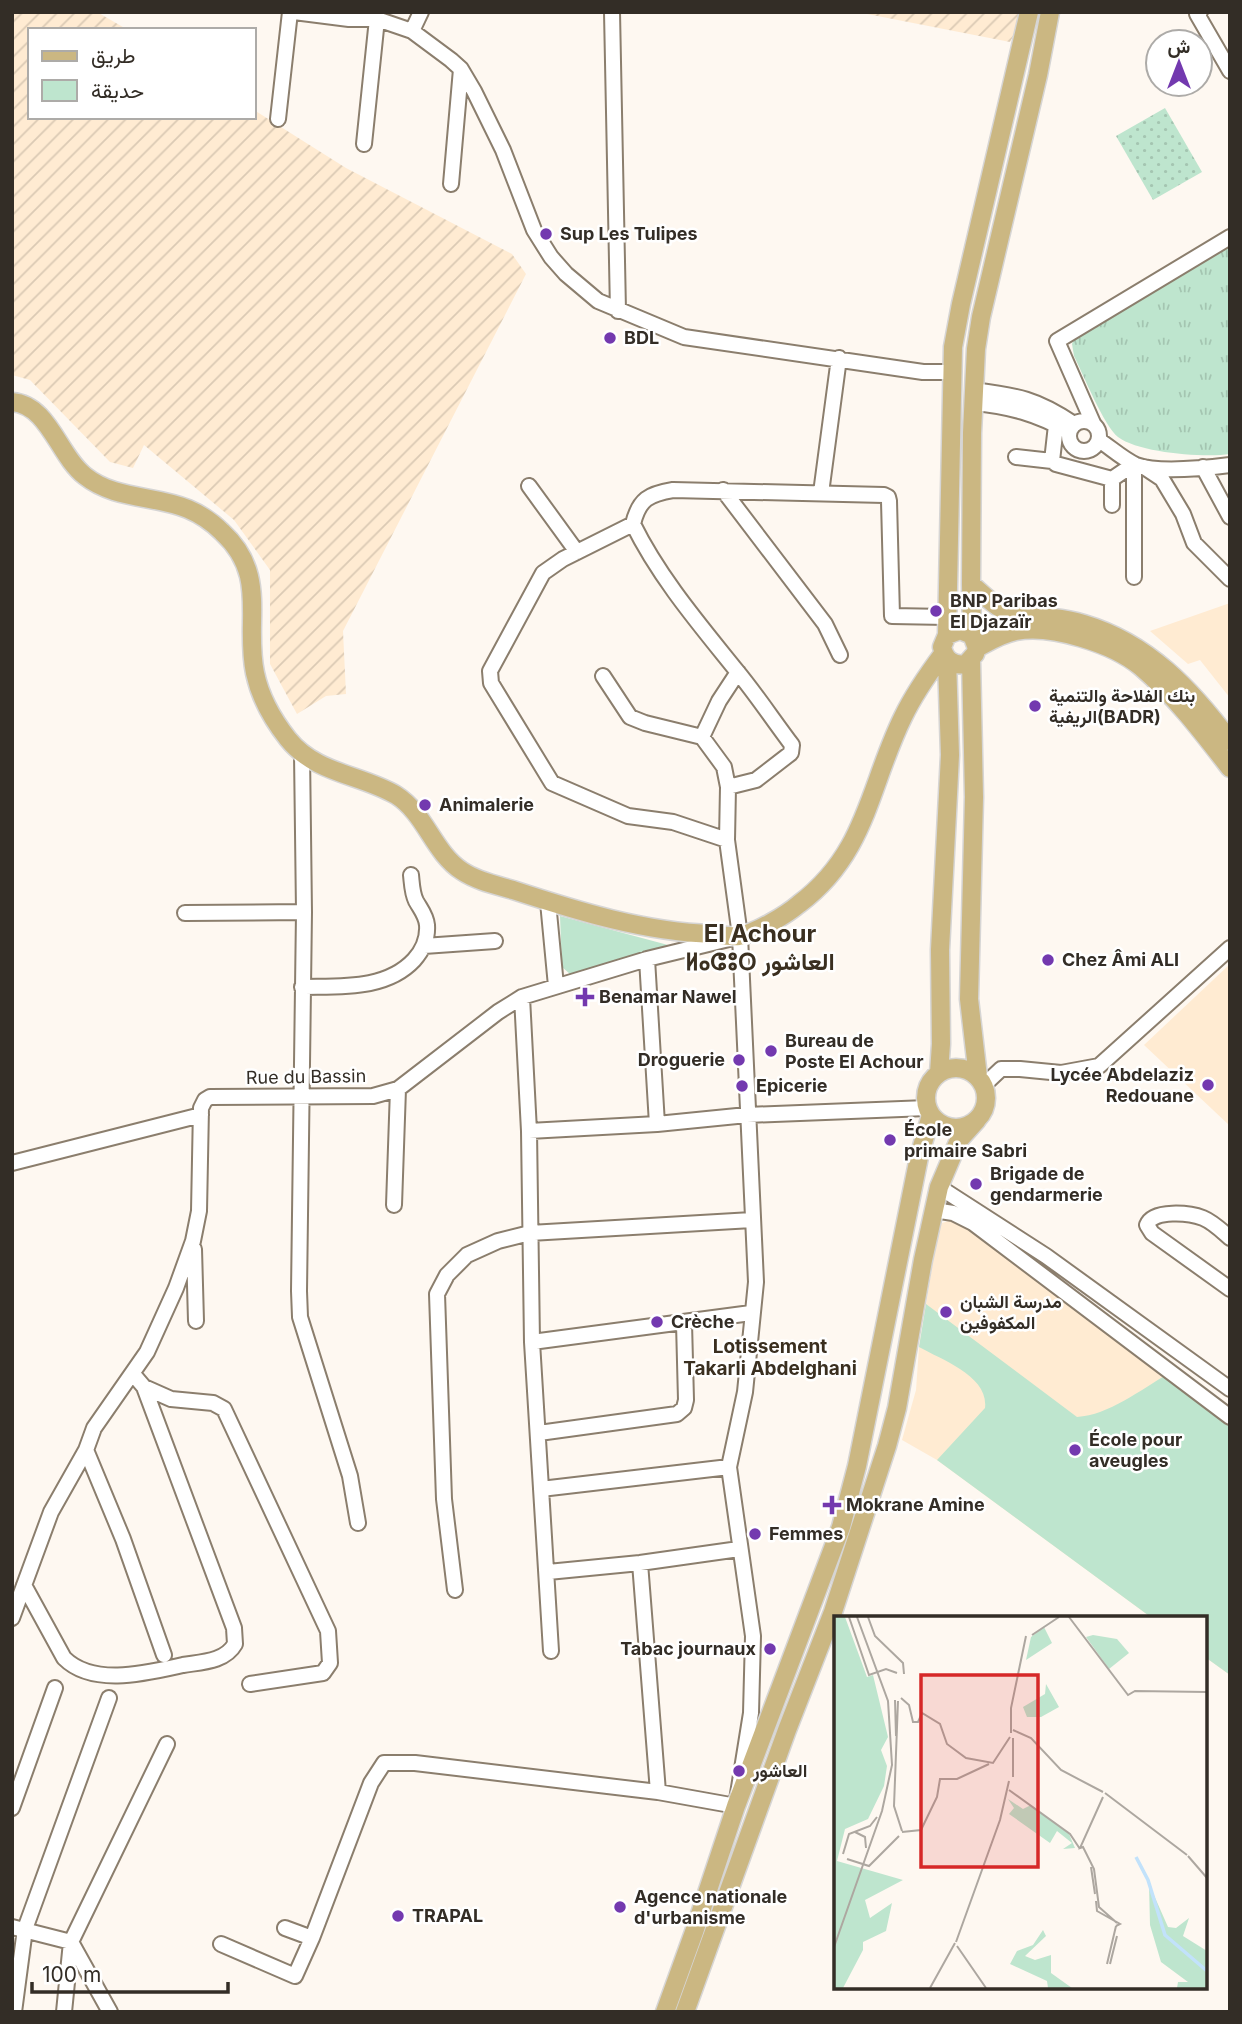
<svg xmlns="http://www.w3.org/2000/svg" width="1242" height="2024" viewBox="0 0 1242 2024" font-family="Inter,Vazirmatn,'Noto Sans Tifinagh',sans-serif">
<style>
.built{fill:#ffebd2}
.industrial{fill:url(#industrial-furrows)}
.grass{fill:url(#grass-tufts)}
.park{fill:#bee5ce}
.garden{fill:url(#garden-dots)}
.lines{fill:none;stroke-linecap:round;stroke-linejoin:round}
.minor-casing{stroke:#8b7e6d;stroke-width:18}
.major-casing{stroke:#d6d5d4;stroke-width:21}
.minor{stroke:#fff;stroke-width:14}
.major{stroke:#cbb782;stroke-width:18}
.poi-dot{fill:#7339af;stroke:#fff;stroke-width:2.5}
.labels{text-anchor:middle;stroke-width:5;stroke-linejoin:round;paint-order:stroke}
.poi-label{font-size:18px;font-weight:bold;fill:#332d26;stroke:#fff;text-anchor:start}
.street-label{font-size:18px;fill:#332d26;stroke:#fff}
.neighbourhood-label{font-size:19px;font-weight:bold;fill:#3a2f20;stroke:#fff}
.district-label{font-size:24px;font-weight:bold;fill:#3a2f20;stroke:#fff}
.inset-river{fill:none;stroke:#c2e2fb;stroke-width:3.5}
.inset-road{fill:none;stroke:#ada7a0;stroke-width:2}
.view{fill:#d62828;fill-opacity:0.15;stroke:#d62828;stroke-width:3.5}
.inset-edge{fill:none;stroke:#332d26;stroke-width:3.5}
</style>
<defs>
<pattern id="industrial-furrows" width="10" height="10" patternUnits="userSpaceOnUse" patternTransform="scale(1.75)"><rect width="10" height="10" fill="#ffebd2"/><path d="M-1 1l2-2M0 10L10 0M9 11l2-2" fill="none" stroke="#dbcab4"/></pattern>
<pattern id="grass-tufts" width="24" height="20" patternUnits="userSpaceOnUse" patternTransform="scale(1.75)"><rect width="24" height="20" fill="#bee5ce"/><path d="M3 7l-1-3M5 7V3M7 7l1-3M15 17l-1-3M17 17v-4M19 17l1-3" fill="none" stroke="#a4c5b1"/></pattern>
<pattern id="garden-dots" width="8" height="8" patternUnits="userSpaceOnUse" patternTransform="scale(1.75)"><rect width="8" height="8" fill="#bee5ce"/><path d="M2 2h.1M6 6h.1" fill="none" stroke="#a4c5b1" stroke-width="1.8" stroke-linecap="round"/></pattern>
</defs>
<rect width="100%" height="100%" fill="#fef8f1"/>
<path class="built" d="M1230,603v95l-30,-38 -12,4 -38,-33z
M1230,964v162l-86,-81z
M952,1220l9,2 269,199v254l-25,-18v-39h-53l-215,-158 -35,-20 14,-50 3,-43 19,-116 4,-8z"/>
<path class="industrial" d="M12,12h85l31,18h-98v87h224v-7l92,58 166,86 14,20 -183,357 3,63 -20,2 -29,18 -27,-50v-94l-36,-50 -90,-75 -11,23 -23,-6 -80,-82 -18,-5z
M857,12h164l-2,13 -9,17z"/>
<path class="grass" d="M1230,246v208c-25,4 -91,-1 -112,-17 -14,-11 -35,-63 -44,-81l-2,-12 2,-5z"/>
<path class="park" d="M560,916l108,29 -98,29 -8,-7z
M926,1304l151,113c32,-2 63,-27 91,-43l62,47v254l-25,-18v-39h-53l-215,-158 48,-52c4,-32 -43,-48 -66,-61z"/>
<path class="garden" d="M1165,108l37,64 -49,28 -37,-64z"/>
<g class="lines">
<g class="minor-casing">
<path id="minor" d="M294,12l55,7h28l35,12 39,29 10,9 13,22 29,59 31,80 17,27 15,17 32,27 86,36 239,35h28
M612,12l6,299
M1200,12l-3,2 33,57
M412,31l9,-19
M278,119l12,-107
M364,144l13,-125
M451,184l10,-115
M973,390c45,6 62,8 101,34
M973,403c36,3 64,11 96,29
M1069 436a15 15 0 1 1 30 0a15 15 0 1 1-30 0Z
M1093,423l-36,-82 173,-104
M1056,425l-4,36 4,3 56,15 22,-15
M1099,440c12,8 24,19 37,25 22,8 70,3 94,0
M1016,457l36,4
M1134,464v113
M1144,467l18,12 21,35 11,29 36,36
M1203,467l27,50
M529,486l48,66
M723,490l102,134 15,31
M821,493l18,-135
M1112,505v-26
M633,524l-70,35 -20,14 -53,98 1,12 61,100 76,33 45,6 54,18
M702,737l17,-36 19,-29
M302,753l2,159 -5,379 1,26 50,159 8,47
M728,787l28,-7 35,-27 1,-8c-19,-25 -36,-51 -56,-75 -37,-46 -77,-93 -103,-146 6,-25 16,-30 40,-34l211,5 4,2 1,4 3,115 55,1
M548,902l8,84
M185,913l119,-1
M424,946l71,-5
M647,959l10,165
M302,987c39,-1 84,3 112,-27 9,-10 14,-21 13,-35 -1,-10 -6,-15 -11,-24 -4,-8 -4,-17 -5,-26
M522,997l7,134 3,211 19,309
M983,1086l18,-17h19l41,4 38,-7 131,-118
M529,1131l128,-7 90,-9 180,-7
M12,1163l189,-48
M939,1187l107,69 184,133
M394,1205l4,-116
M934,1210l19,3 20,10 257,194
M1230,1238c-8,-7 -17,-16 -27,-20 -13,-5 -50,-9 -56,7l5,8 78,56
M194,1249l2,72
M532,1342l219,-29
M144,1387l27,12 42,4 11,6 104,222 2,32 -7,10 -73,11
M539,1433l138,-19 7,-6 2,-8 -2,-77
M86,1450l37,89 41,116
M541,1489l188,-22
M640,1563l18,229
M548,1572l92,-9 99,-14
M24,1585l40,73c29,29 83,15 119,7 18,-3 42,-3 52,-21l-1,-16 -90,-241 -11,-13
M455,1590l-11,-91 -7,-205 10,-19 20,-20 31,-14 32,-8 222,-13
M12,1618l39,-106 35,-62 8,-22 53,-76 29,-64 17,-47 6,-30 2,-103 4,-8 5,-3 163,-1 25,-7 100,-77 24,-15 125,-38 82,-20
M12,1808l43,-120
M12,1927l59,15 39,70
M285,1928l27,10
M221,1944l74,32 17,-38 59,-155 13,-20h31l243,29 78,14 15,-93 2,-77 -24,-169 16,-75 11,-110 -16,-346 -13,-96 1,-53 -4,-20 -22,-30 -57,-14 -15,-6 -27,-41
M14,2012l11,-83 84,-231
M64,2012l7,-70 96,-198"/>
</g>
<g class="major-casing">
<path id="major" d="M12,402c37,3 46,53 73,74 30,24 70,19 103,33 12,5 25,14 34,23 47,43 22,89 33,141 5,24 18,47 33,66 28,35 72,35 108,56 30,19 37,57 66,76 15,10 34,14 51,19 64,21 132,42 199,44 8,1 19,3 27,2 17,-3 47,-21 60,-32 68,-51 70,-118 104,-187 11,-23 25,-43 40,-63
M971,584c14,12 30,29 49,33 10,2 22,0 33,1 10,1 21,3 31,6 64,19 107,65 146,117
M947,635l6,-288 8,-43 68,-292
M972,635l-12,-5 -13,5 -5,12c3,13 11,19 24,17l9,-10 2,-6 -5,-13 -1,-51 1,-151 4,-84 5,-32 57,-242 12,-63
M977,648c13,-7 24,-14 39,-17 35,-7 98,13 125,36 34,29 62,66 89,101
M971,660l3,137 -5,202 9,78
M926 1098a30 30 0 1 1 60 0a30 30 0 1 1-60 0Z
M939,1073l2,-29 -1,-94 10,-195 -3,-96
M665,2012l29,-80 42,-126 105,-279 16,-61 62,-309 12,-42
M685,2012l102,-282 46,-118 54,-166 10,-38 26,-148 16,-73 20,-47 18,-20"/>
</g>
<use href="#minor" class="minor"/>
<use href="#major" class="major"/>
</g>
<g class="poi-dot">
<circle cx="546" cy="234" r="7"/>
<circle cx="610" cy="338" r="7"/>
<circle cx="936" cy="611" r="7"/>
<circle cx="1035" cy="706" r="7"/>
<circle cx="425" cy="805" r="7"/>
<circle cx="1048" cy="960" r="7"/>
<path d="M581.5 986.5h7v7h7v7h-7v7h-7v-7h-7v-7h7z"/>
<circle cx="771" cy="1051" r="7"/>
<circle cx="739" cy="1060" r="7"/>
<circle cx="1208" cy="1085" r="7"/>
<circle cx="742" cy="1086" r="7"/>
<circle cx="890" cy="1140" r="7"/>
<circle cx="976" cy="1184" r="7"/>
<circle cx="946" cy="1312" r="7"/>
<circle cx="657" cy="1322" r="7"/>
<circle cx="1075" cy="1450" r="7"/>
<path d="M828.5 1494.5h7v7h7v7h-7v7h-7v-7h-7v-7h7z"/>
<circle cx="755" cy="1534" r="7"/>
<circle cx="770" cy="1649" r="7"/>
<circle cx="739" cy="1771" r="7"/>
<circle cx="620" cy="1907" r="7"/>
<circle cx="398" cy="1916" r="7"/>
</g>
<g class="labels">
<g class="poi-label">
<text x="560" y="240">Sup Les Tulipes</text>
<text x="624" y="344">BDL</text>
<text x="950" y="607">BNP Paribas<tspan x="950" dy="21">El Djazaïr</tspan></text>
<text x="1049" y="702">بنك الفلاحة والتنمية<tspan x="1049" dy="21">الريفية(BADR)</tspan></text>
<text x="439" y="811">Animalerie</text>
<text x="1062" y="966">Chez Âmi ALI</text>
<text x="599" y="1003">Benamar Nawel</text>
<text x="785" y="1047">Bureau de<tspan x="785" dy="21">Poste El Achour</tspan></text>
<text x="725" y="1066" text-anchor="end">Droguerie</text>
<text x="1194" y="1081" text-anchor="end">Lycée Abdelaziz<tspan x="1194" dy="21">Redouane</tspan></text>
<text x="756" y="1092">Epicerie</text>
<text x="904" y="1136">École<tspan x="904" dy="21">primaire Sabri</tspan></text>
<text x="990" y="1180">Brigade de<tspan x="990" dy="21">gendarmerie</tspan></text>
<text x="960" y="1308">مدرسة الشبان<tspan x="960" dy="21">المكفوفين</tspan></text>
<text x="671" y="1328">Crèche</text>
<text x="1089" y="1446">École pour<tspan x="1089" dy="21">aveugles</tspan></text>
<text x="846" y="1511">Mokrane Amine</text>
<text x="769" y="1540">Femmes</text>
<text x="756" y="1655" text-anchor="end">Tabac journaux</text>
<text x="753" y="1777">العاشور</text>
<text x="634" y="1903">Agence nationale<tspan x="634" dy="21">d'urbanisme</tspan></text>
<text x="412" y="1922">TRAPAL</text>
</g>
<g class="street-label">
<text transform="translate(306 1077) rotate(-1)" y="6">Rue du Bassin</text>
</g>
<g class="neighbourhood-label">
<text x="770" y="1353">Lotissement<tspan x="770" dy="22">Takarli Abdelghani</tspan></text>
</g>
<g class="district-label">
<text x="760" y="942">El Achour<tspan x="760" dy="28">ⵍⴰⵛⵓⵔ العاشور</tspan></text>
</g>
</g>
<g transform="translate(834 1616)">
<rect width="373" height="373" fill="#fef8f1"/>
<path d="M210,11l8,16 -26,17 5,-23zM212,68l13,23 -18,10h-14l-4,-10 22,-13z" fill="#bee5ce"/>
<path d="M315,268l19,43 8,1 13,-10 -6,18 24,15v37h-30l1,-6h10l-27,-20 -11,-37zM209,314l3,6 -21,20 10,4 16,-5v18l21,15h-24l-1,-7 -37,-17 7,-13 16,-6z" fill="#bee5ce"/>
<path d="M259,19l24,4 12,14 -20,16 -23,-32z" fill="#bee5ce"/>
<path d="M0,1h11l22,60 6,-2 15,62 -7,13 6,16 -3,20 -16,33 -23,10 -8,32 66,19 -38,20 5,18 22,-15 -6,28 -23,11v8l-20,38h-9zM174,183l15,10 8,-4 38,29 6,14 -12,1 9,-6 -15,-12 -7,12 -41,-29 5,-6z" fill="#bee5ce"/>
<path class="inset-river" d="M302,241l12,23 17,55 42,36"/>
<path class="inset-road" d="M15,1l20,58 17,-6 11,4M34,1l7,19 28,27 1,11M235,1l59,78 7,-4 72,1M198,19l27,-18M67,82l8,7 4,17h5l4,-9 18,11 7,20 19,14 27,5 17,-26M61,84l1,36M64,85l-4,105 8,25M179,114l18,8 30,32 42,22M177,117v-25l15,-72M179,122v39M175,174l61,44 10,15M271,177l82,62M269,181l-23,51 3,-1 11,22 5,38 18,16M21,216l10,5 1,11M68,216l19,-2 16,-33 3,-18h17l32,-15M9,238l6,-20 21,-8 7,-9M354,240l19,22M13,243l22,7 30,-30M257,251l4,27M262,285l1,10 23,13 -4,2M122,326l44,-122 9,-39M123,330l29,42M0,331l48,-136 10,-46 -4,-64 -31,-84M273,348l9,-38M276,348l7,-28M96,372l25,-45"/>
<path class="view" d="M87,59h117v192h-117z"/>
<rect width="373" height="373" class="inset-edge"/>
</g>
<rect width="1242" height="2024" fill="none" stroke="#332d26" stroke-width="28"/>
<rect x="28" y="28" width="228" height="91" fill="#ffffff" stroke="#adaba8" stroke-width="2"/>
<rect x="42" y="51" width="35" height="10" fill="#cbb782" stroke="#adaba8" stroke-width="2"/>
<text x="91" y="63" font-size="21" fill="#332d26">طريق</text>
<rect x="42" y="80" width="35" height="21" fill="#bee5ce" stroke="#adaba8" stroke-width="2"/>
<text x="91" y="98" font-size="21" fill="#332d26">حديقة</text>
<g transform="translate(1179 63)"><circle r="33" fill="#ffffff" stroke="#adaba8" stroke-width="2"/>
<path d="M0-5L12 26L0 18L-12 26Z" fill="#7339af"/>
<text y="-10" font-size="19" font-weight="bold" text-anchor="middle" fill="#332d26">ش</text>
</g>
<path d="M32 1982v10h196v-10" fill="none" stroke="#332d26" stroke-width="3.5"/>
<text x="42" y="1982" font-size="21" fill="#332d26" stroke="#ffffff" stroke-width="5" paint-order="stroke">100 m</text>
</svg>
